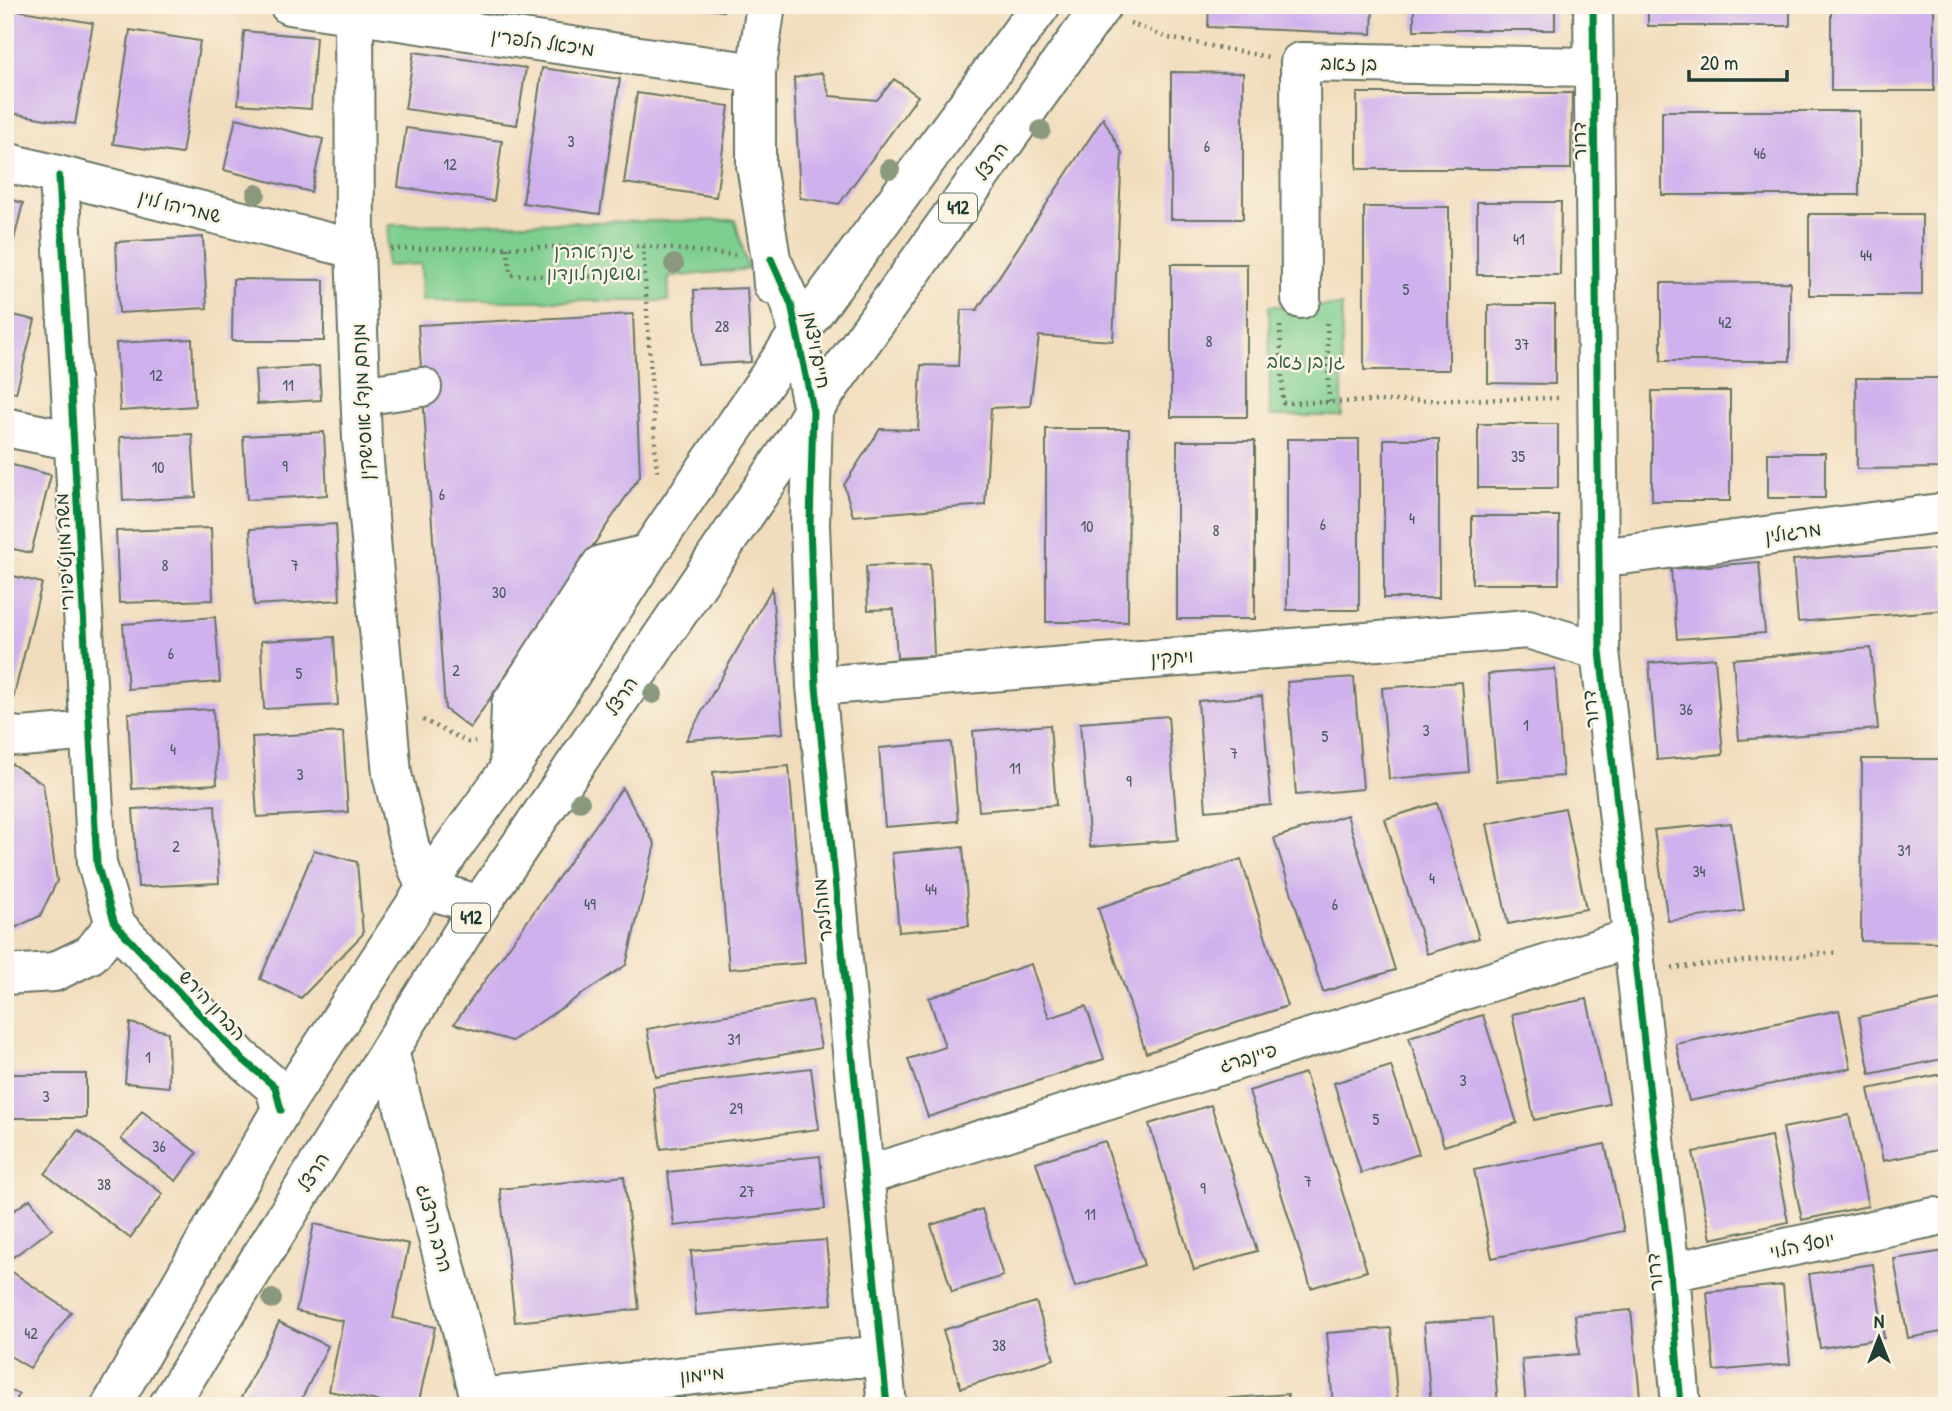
<svg xmlns="http://www.w3.org/2000/svg" width="1952" height="1411" viewBox="0 0 1952 1411" font-family="'Patrick Hand','Playpen Sans Hebrew',sans-serif">
<style>
.green{fill:#7dce8f;stroke:#4e8662;stroke-width:2}
.building{fill:#cfb1ed}
.lines{fill:none;stroke-linecap:round;stroke-linejoin:round}
.minor-casing{stroke:#687564;stroke-width:42}
.major-casing{stroke:#687564;stroke-width:42}
.path{stroke:#687564;stroke-width:4.5;stroke-dasharray:2 5;stroke-linecap:butt}
.minor{stroke:#fff;stroke-width:38}
.major{stroke:#fff;stroke-width:38}
.cycleway-casing{stroke:#fcf5e5;stroke-width:11}
.cycleway{stroke:#00873e;stroke-width:7}
.tree{fill:#8a997e}
.labels{text-anchor:middle;stroke-width:5;stroke-linejoin:round;paint-order:stroke}
.number-label{font-size:16px;fill:#4b5a62}
.shield{fill:#fcf5e5;stroke:#617469;stroke-width:2}
.shield-label{font-size:18px;font-weight:bold;fill:#1f3d34}
.street-label{font-size:19px;fill:#1f3d34;stroke:#fcf5e5}
.park-label{font-size:19px;fill:#36614b;stroke:#fcf5e5}
</style>
<rect width="100%" height="100%" fill="#fcf5e5"/>
<filter id="ink" filterUnits="userSpaceOnUse"><feTurbulence type="fractalNoise" baseFrequency=".0143" numOctaves="2"/><feDisplacementMap in="SourceGraphic" scale="14" xChannelSelector="R" yChannelSelector="G"/><feConvolveMatrix kernelMatrix="1 2 1 2 8 2 1 2 1" color-interpolation-filters="sRGB"/></filter>
<filter id="wash" filterUnits="userSpaceOnUse"><feTurbulence type="fractalNoise" baseFrequency=".00686" numOctaves="4" result="noise"/><feDisplacementMap in="SourceGraphic" scale="28" xChannelSelector="R" yChannelSelector="G"/><feGaussianBlur stdDeviation="1.57" result="paint"/><feColorMatrix in="noise" values="0 0 0 0 0 0 0 0 0 0 0 0 0 0 0 0 0 1.4 0 .05"/><feComposite in="paint" operator="in"/></filter>
<g filter="url(#wash)">
<rect width="100%" height="100%" fill="#f1ddbd"/>
<path class="green" d="M735,220l13,49 -79,8 -1,24h-246l-1,-37 -35,2 3,-41z
M1269,306h73v110h-72z"/>
<g id="blocks">
<path class="building" d="M697,5h27l-1,6 -26,-4z
M1209,5h164l-1,29 -164,-7z
M1414,5h141v25h-141z
M1648,5h142v21h-142z
M1831,5h103v86h-103z
M11,9l82,14 -18,101 -70,-12v-70z
M130,30l70,11 -18,113 -69,-10z
M244,31l72,6 -5,72 -73,-5z
M414,52l112,16 -9,57 -112,-16z
M542,68l78,11 -20,135 -77,-11z
M1171,72l72,1v146h-72z
M822,73l8,23 47,4 17,-21 24,17 -79,108 -39,-6 -6,-120z
M637,93l92,13 -13,91 -92,-14z
M1357,93h215l-1,76h-214z
M1662,111h197v84h-197z
M236,118l87,21 -12,53 -87,-22z
M1103,118l19,35 -9,188 -74,-5 -9,70 -39,2 -6,97 -132,11 -9,-31 36,-56 38,1 3,-65 37,1 3,-56h16z
M406,128l96,13 -8,60 -96,-14z
M5,198l18,5 -17,69h-1z
M1477,202h84l-1,73h-83z
M1364,207h85v163h-85z
M1809,214h113v81h-113z
M203,237l4,71 -88,5 -3,-71z
M1171,264h76v153h-76z
M233,279l91,1v61h-92z
M1790,282v79h-129v-78z
M747,288l4,74 -53,3 -4,-75z
M1488,305h67v79l-67,-1z
M5,313l30,7 -19,73 -11,-3z
M633,314l7,162 -170,252 -25,-19 -27,-384z
M192,339l3,67 -75,5 -4,-68z
M319,366l2,34 -64,4 -2,-34z
M1856,378h91v90l-90,1z
M1652,391h78v110h-78z
M1478,424h80v64h-80z
M1046,429h83l-1,193h-82z
M324,432l3,63 -80,5 -4,-64z
M192,434l4,63 -73,4 -3,-64z
M1287,439h72v171h-72z
M1384,439h55v159h-55z
M1177,441h78v178h-78z
M1768,453h57v45h-57z
M5,463l46,12 -20,78 -26,-6z
M1472,516h87v68h-87z
M336,524l4,76 -86,5 -4,-76z
M211,528l2,72 -94,3 -3,-72z
M1942,548l5,62 -149,12 -5,-62z
M1759,562l6,71 -88,6 -6,-70z
M930,564l4,92 -37,2 -3,-49 -26,1 -2,-44z
M5,574l37,9 -29,116 -8,-2z
M772,588l11,145 -97,7z
M215,617l5,65 -92,7 -5,-65z
M334,637l4,68 -74,4 -3,-68z
M1871,648l7,81 -139,11 -6,-81z
M1715,658l8,96 -66,6 -8,-97z
M1555,669l8,107 -66,5 -9,-107z
M1354,677l9,112 -67,6 -9,-113z
M1462,682l7,90 -80,7 -7,-91z
M1262,696l9,109 -65,6 -8,-110z
M213,709l4,75 -85,5 -4,-76z
M1168,716l10,124 -88,7 -10,-124z
M1050,725l6,80 -77,6 -6,-80z
M343,732l5,80 -91,5 -5,-80z
M951,742l7,79 -73,6 -6,-79z
M1862,759h85v183l-86,-1z
M12,764l31,20 14,97 -17,35 -28,13 -7,-9v-154z
M789,766l16,197 -76,6 -16,-197z
M622,788l33,56 -29,121 -114,76 -58,-17z
M1437,803l42,135 -52,16 -42,-135z
M215,805l4,78 -81,4 -5,-78z
M1565,808l21,101 -78,15 -21,-100z
M1347,815l48,155 -72,22 -49,-154z
M1731,823l13,88 -76,10 -14,-91z
M963,847l6,79 -70,6 -7,-79z
M314,850l43,12 6,72 -62,64 -41,-19z
M1241,859l46,147 -141,47 -48,-145z
M1031,964l18,54 37,-12 18,53 -176,58 -20,-58 37,-12 -16,-49z
M1587,999l22,105 -75,16 -22,-106z
M1947,999v59l-77,16 -11,-57z
M812,1000l9,48 -165,29 -9,-48z
M1839,1010l12,58 -162,33 -13,-57z
M1483,1015l34,108 -73,23 -35,-109z
M130,1023l38,9 1,55 -44,-4z
M1391,1066l28,88 -58,19 -27,-90z
M811,1068l8,61 -158,20 -8,-62z
M1305,1073l62,198 -56,17 -62,-197z
M1947,1073v75l-64,13 -15,-72z
M5,1074h81v44h-81z
M1211,1105l46,146 -63,19 -45,-146z
M142,1111l55,42 -21,28 -55,-42z
M1849,1115l19,91 -66,14 -19,-92z
M78,1130l85,64 -33,44 -85,-64z
M1771,1136l17,86 -77,17 -18,-87z
M1105,1141l39,124 -69,22 -39,-125z
M1605,1144l19,87 -132,27 -18,-88z
M820,1156l5,53 -151,17 -6,-54z
M624,1176l15,133 -124,13 -15,-133z
M30,1199l22,30 -39,28 -8,-11v-29z
M982,1209l21,67 -51,16 -21,-67z
M314,1224l95,20 -16,74 42,9 -17,79h-17l-72,-15 14,-70 -47,-10z
M826,1240l6,64 -136,11 -5,-64z
M1945,1251l2,10v70l-39,7 -14,-79z
M1873,1264l11,74 -64,10 -11,-74z
M5,1267l66,45 -41,56 -25,-15z
M1783,1285l7,79 -76,7 -7,-79z
M1036,1302l18,57 -93,29 -18,-58z
M1631,1310l10,96h-115l-4,-47 57,-5 -4,-39z
M1491,1318l7,88h-67l-7,-83z
M279,1322l49,24 -30,60h-61z
M1391,1328l7,78h-65l-6,-73z
M5,1388l14,6 -5,12h-9z
M1288,1394l1,12h-80l-1,-6z
M685,1398l1,8h-51v-2z
M1169,1402v4h-29v-2z"/>
</g>
</g>
<g filter="url(#ink)">
<use href="#blocks" fill-opacity="0" stroke="#687564" stroke-width="2"/>
<g class="lines">
<g class="minor-casing">
<path id="minor" d="M289,5l467,68
M354,5l1,244 7,190 30,335 18,74 16,41 54,16
M766,5l-10,68v92l15,94 2,26
M1593,5l7,646 70,621 11,134
M5,162l350,87
M59,176l38,688 18,60 125,133 35,30 6,23
M771,259l20,45 22,106 -3,115 6,161 71,720
M1301,299l-1,-237 293,5
M360,396l62,-9
M5,427l69,14
M1599,558l348,-46
M816,686l712,-57 72,22
M5,735l17,2 68,-6
M509,770l2,-66 90,-139 47,-11
M5,975l49,-3 37,-18 24,-30
M389,1051l93,355
M864,1176l768,-238
M1670,1272l264,-55
M480,1398l402,-43"/>
</g>
<g class="major-casing">
<path id="major" d="M111,1406l170,-296 170,-260 58,-80 139,-216 149,-219 244,-330
M168,1406l312,-501 314,-463 19,-32 289,-405"/>
</g>
<path class="path" d="M1130,23l39,15 99,19
M643,246l14,229
M507,248l4,27 133,3
M391,249l252,-3 92,9
M1327,323l2,79
M1280,326l3,77 278,-5
M423,720l45,22 7,-1
M1672,968l167,-16"/>
<use href="#minor" class="minor"/>
<use href="#major" class="major"/>
<g class="cycleway-casing">
<path id="cycleway" d="M1593,5l7,646 70,621 11,134
M59,176l38,688 18,60 125,133 35,30 6,23
M771,259l20,45 22,106 -3,115 6,161 71,720"/>
</g>
<use href="#cycleway" class="cycleway"/>
</g>
<g class="tree">
<circle cx="1041" cy="130" r="10"/>
<circle cx="890" cy="169" r="10"/>
<circle cx="256" cy="194" r="10"/>
<circle cx="674" cy="264" r="10"/>
<circle cx="653" cy="694" r="10"/>
<circle cx="580" cy="802" r="10"/>
<circle cx="272" cy="1299" r="10"/>
</g>
</g>
<g class="labels">
<g class="number-label">
<text x="571" y="147">3</text>
<text x="1207" y="152">6</text>
<text x="1760" y="159">46</text>
<text x="450" y="170">12</text>
<text x="1519" y="245">41</text>
<text x="1866" y="261">44</text>
<text x="1406" y="295">5</text>
<text x="1725" y="328">42</text>
<text x="722" y="332">28</text>
<text x="1209" y="347">8</text>
<text x="1522" y="350">37</text>
<text x="156" y="381">12</text>
<text x="288" y="391">11</text>
<text x="1518" y="462">35</text>
<text x="285" y="472">9</text>
<text x="158" y="473">10</text>
<text x="442" y="500">6</text>
<text x="1412" y="524">4</text>
<text x="1323" y="530">6</text>
<text x="1087" y="532">10</text>
<text x="1216" y="536">8</text>
<text x="165" y="571">8</text>
<text x="295" y="571">7</text>
<text x="499" y="598">30</text>
<text x="171" y="659">6</text>
<text x="456" y="676">2</text>
<text x="299" y="679">5</text>
<text x="1686" y="715">36</text>
<text x="1526" y="731">1</text>
<text x="1426" y="736">3</text>
<text x="1325" y="742">5</text>
<text x="173" y="755">4</text>
<text x="1234" y="759">7</text>
<text x="1015" y="774">11</text>
<text x="300" y="780">3</text>
<text x="1129" y="787">9</text>
<text x="176" y="852">2</text>
<text x="1904" y="856">31</text>
<text x="1699" y="877">34</text>
<text x="1432" y="884">4</text>
<text x="931" y="895">44</text>
<text x="590" y="910">49</text>
<text x="1335" y="910">6</text>
<text x="734" y="1045">31</text>
<text x="148" y="1063">1</text>
<text x="1463" y="1086">3</text>
<text x="46" y="1102">3</text>
<text x="736" y="1114">29</text>
<text x="1376" y="1125">5</text>
<text x="159" y="1152">36</text>
<text x="1308" y="1187">7</text>
<text x="104" y="1190">38</text>
<text x="1203" y="1194">9</text>
<text x="747" y="1197">27</text>
<text x="1090" y="1220">11</text>
<text x="31" y="1339">42</text>
<text x="999" y="1351">38</text>
</g>
<g class="shield">
<rect x="939" y="193.5" width="38" height="29" rx="5"/>
<rect x="452" y="903.5" width="38" height="29" rx="5"/>
</g>
<g class="shield-label">
<text x="958" y="214">412</text>
<text x="471" y="924">412</text>
</g>
<g class="street-label">
<text transform="translate(543 42) rotate(8)" y="7">מיכאל הלפרין</text>
<text transform="translate(1349 63) rotate(1)" y="7">בן זאב</text>
<text transform="translate(1579 141) rotate(-91)" y="7">דרור</text>
<text transform="translate(991 161) rotate(-54)" y="7">הרצל</text>
<text transform="translate(180 206) rotate(14)" y="7">שמריהו לוין</text>
<text transform="translate(817 350) rotate(79)" y="7">חיים ויצמן</text>
<text transform="translate(362 402) rotate(-93)" y="7">מנחם מנדל אוסישקין</text>
<text transform="translate(1793 532) rotate(-8)" y="7">מרגולין</text>
<text transform="translate(64 552) rotate(-93)" y="7">משה מונטיפיורי</text>
<text transform="translate(1172 657) rotate(-4)" y="7">ויתקין</text>
<text transform="translate(621 696) rotate(-56)" y="7">הרצל</text>
<text transform="translate(1590 709) rotate(-96)" y="7">דרור</text>
<text transform="translate(822 910) rotate(-96)" y="7">מוהליבר</text>
<text transform="translate(213 1005) rotate(47)" y="7">הברון הירש</text>
<text transform="translate(1248 1057) rotate(-17)" y="7">פיינברג</text>
<text transform="translate(313 1172) rotate(-58)" y="7">הרצל</text>
<text transform="translate(435 1228) rotate(75)" y="7">הרב הרצוג</text>
<text transform="translate(1802 1245) rotate(-12)" y="7">יוסף הלוי</text>
<text transform="translate(1654 1272) rotate(-96)" y="7">דרור</text>
<text transform="translate(702 1374) rotate(-6)" y="7">מיימון</text>
</g>
<g class="park-label">
<text x="594" y="258">גינה אהרן<tspan x="594" dy="22">ושושנה לונדון</tspan></text>
<text x="1306" y="368">גן בן זאב</text>
</g>
</g>
<rect width="1952" height="1411" fill="none" stroke="#fcf5e5" stroke-width="28"/>
<g transform="translate(1879 1338)" stroke="#fcf5e5" stroke-width="5" paint-order="stroke">
<path d="M0-5L12 26L0 18L-12 26Z" fill="#1f3d34"/>
<text y="-10" font-size="19" font-weight="bold" text-anchor="middle" fill="#1f3d34">N</text>
</g>
<path d="M1689 70v10h98v-10" fill="none" stroke="#1f3d34" stroke-width="3.5"/>
<text x="1700" y="70" font-size="21" fill="#1f3d34" stroke="#fcf5e5" stroke-width="5" paint-order="stroke">20 m</text>
</svg>
